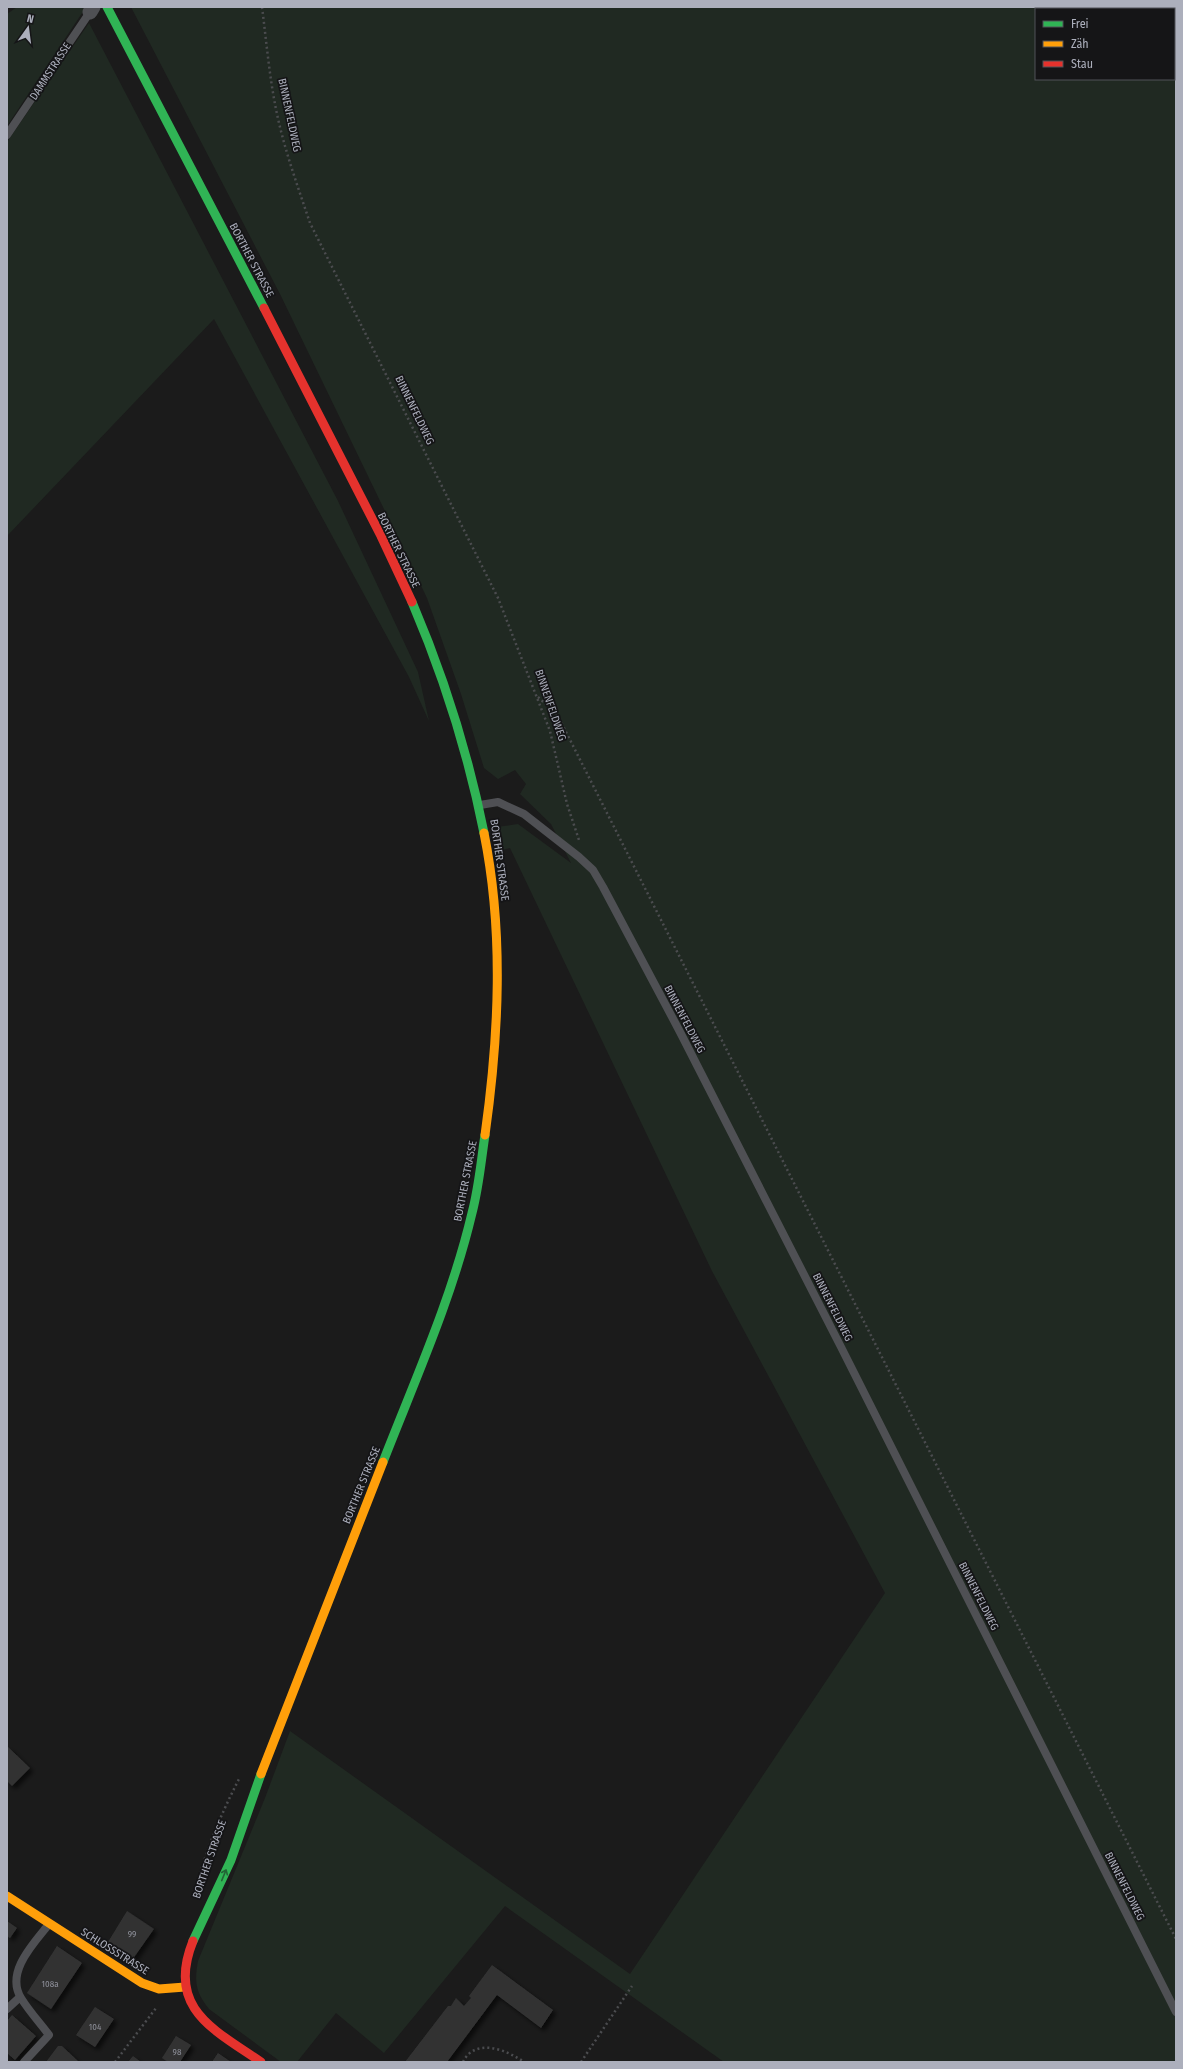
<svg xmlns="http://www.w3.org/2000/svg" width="1183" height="2069" viewBox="0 0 1183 2069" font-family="'Fira Sans Condensed',sans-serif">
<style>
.green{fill:#202922;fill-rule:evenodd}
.building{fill:#333;filter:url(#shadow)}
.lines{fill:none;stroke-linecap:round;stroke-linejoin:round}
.path{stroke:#4b4c4f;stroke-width:2.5;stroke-dasharray:2 3;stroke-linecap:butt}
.lane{stroke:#4f5054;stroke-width:8}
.street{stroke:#4f5054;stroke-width:15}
.fast{stroke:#30b455;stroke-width:9}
.slow{stroke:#ff9f0a;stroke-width:9}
.jam{stroke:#e5322d;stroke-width:9}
.oneway{stroke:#226436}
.labels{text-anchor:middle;stroke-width:3.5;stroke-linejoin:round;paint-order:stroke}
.number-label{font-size:9px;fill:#8e909a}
.street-label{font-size:11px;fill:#acafbc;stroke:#151517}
</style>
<defs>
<filter id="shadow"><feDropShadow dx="3.5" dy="3.5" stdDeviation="2" flood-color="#0009"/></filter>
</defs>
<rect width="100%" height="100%" fill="#1b1b1b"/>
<path class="green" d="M17,7h66l1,3 -77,116v-112z
M131,7h1045v2055h-452l-219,-156 -121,147 -48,-40 -39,49h-16l-72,-53c-13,-17 -15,-26 -11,-48l67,-163 25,-67 340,243 255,-381 -173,-322 -202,-423 -8,2 -5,-23 21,-3 53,39 -20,-39 -31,-30 6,-10 -11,-14 -17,9 -14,-11 -23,-74 -34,-96 -146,-302zM1036,9h138v70h-138z
M89,23l249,478 80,171 11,49 -20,-44 -195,-358 -207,217v-394z"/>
<path class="building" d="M7,1746l23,22 -18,18 -5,-5z
M127,1911l27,18 -24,34 -25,-16z
M7,1921l10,7 -7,10 -3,-2z
M57,1946l25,17 -31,46 -24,-16z
M492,1965l61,45 -12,18 -44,-33 -50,67h-42l43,-56h4h-1l5,-8 8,8 7,-8 -2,-2z
M95,2007l19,12 -19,28 -19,-12z
M12,2015l24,21 -21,24 -8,-7v-32z
M176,2036l15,9 -11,17h-12l-6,-4z
M58,2046h4l17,16h-33z
M218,2053l13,9h-19z
M133,2056l8,6h-13z"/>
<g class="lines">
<path class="path" d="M262,7c5,39 8,78 17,116 8,34 20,67 31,100l188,375 52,133 17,73 12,36
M538,697l14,13 10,14 614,1215
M196,1888c10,-38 25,-74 43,-109
M115,2062l41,-54
M463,2062c12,-25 44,-12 61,0
M581,2062l51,-76"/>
<path class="lane" d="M7,135l83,-123
M480,805l18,-3 26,12 55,43 14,13 10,17 77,145 161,315 335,665
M7,2009l13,-12
M24,2062l25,-27c-9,-12 -20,-24 -28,-37 -16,-26 13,-55 28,-74"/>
<path class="street" d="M90,12l3,-5"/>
<path class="fast" d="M107,7l157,301
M412,602c32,75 56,151 72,231
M383,1462c32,-82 69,-164 89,-249 7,-26 9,-52 13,-78
M193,1941l38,-81 30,-86"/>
<path class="slow" d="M484,833c20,99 15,202 1,302
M261,1774l122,-312
M7,1896l135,87 17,6 26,-2"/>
<path class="jam" d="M264,308l117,228 31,66
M193,1941c-27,67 20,88 68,121"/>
</g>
<defs><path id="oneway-shaft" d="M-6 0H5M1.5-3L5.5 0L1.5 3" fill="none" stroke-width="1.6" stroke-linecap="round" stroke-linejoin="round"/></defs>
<use class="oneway" href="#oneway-shaft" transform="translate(224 1875) rotate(-68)"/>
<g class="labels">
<g class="number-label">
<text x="132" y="1937">99</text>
<text x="50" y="1987">108a</text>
<text x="95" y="2030">104</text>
<text x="177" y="2055">98</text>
</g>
<g class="street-label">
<text transform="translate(50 71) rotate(-57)" y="4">DAMMSTRASSE</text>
<text transform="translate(290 115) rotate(78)" y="4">BINNENFELDWEG</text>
<text transform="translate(252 260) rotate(62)" y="4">BORTHER STRASSE</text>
<text transform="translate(415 410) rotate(64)" y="4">BINNENFELDWEG</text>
<text transform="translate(399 550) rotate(64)" y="4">BORTHER STRASSE</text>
<text transform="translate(551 705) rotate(71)" y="4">BINNENFELDWEG</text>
<text transform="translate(500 860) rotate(82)" y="4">BORTHER STRASSE</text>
<text transform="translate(685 1019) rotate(62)" y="4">BINNENFELDWEG</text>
<text transform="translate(465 1181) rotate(-79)" y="4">BORTHER STRASSE</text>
<text transform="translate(833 1307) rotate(63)" y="4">BINNENFELDWEG</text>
<text transform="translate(361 1485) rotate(-68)" y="4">BORTHER STRASSE</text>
<text transform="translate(979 1596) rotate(63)" y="4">BINNENFELDWEG</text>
<text transform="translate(209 1859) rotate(-71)" y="4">BORTHER STRASSE</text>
<text transform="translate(1125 1886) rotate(63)" y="4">BINNENFELDWEG</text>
<text transform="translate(115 1951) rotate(32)" y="4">SCHLOSSSTRASSE</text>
</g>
</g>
<rect width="1183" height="2069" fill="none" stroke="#acafbc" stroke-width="16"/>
<rect x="1035" y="8" width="140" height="72" fill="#151517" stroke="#515359"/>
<rect x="1043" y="21" width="20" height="6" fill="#30b455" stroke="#515359"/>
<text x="1071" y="28" font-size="12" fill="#acafbc">Frei</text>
<rect x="1043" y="41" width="20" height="6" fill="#ff9f0a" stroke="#515359"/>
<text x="1071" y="48" font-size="12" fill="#acafbc">Zäh</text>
<rect x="1043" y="61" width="20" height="6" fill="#e5322d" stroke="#515359"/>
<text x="1071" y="68" font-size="12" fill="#acafbc">Stau</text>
<g transform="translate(28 28) rotate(14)" stroke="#151517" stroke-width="3" paint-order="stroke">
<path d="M0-3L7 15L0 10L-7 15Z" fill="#acafbc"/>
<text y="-6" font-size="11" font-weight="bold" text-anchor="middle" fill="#acafbc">N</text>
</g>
</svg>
